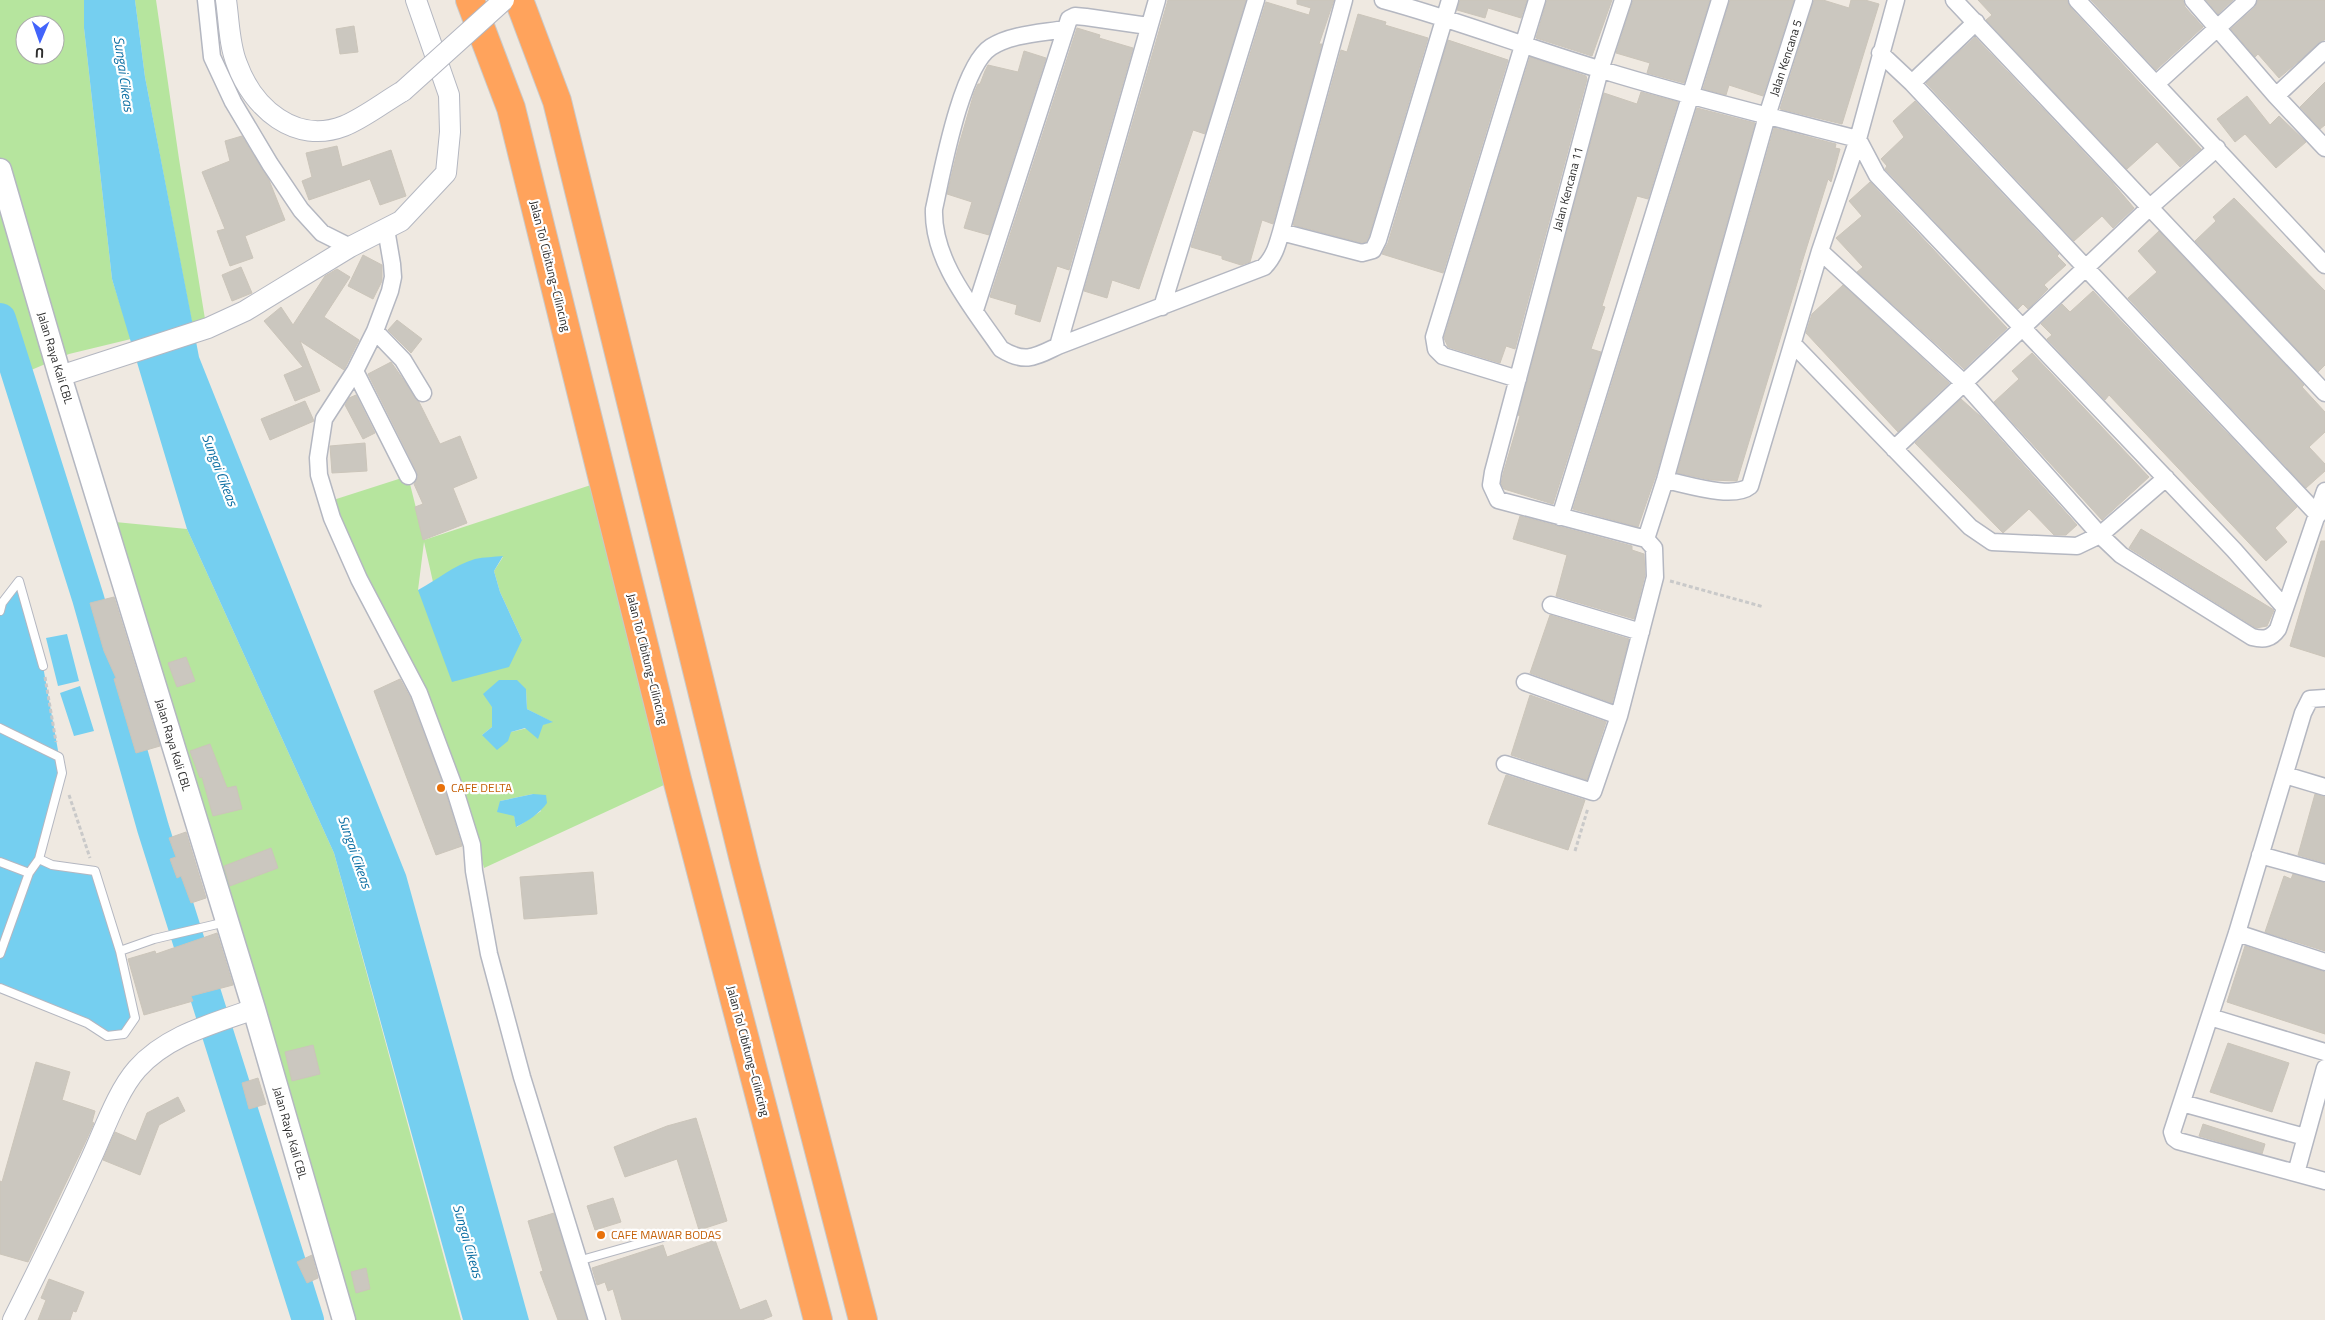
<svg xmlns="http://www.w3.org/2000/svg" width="2325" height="1320" viewBox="0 0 2325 1320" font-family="'Titillium Web',sans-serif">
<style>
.green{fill:#b6e59e;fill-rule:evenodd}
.water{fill:#75cff0}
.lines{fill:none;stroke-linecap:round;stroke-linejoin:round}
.river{stroke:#75cff0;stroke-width:32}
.building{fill:#cbc7bf;stroke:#cbc5ba}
.service-casing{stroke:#b4b7c1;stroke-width:10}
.minor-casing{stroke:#b4b7c1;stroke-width:19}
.tertiary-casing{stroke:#b4b7c1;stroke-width:22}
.secondary-casing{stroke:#b4b7c1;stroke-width:25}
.motorway-casing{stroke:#c9c9c9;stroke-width:30}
.path{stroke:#c9c9c9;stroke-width:3;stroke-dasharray:4 2.5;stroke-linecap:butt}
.service{stroke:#fff;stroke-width:8}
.minor{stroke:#fff;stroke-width:16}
.tertiary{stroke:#fff;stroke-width:20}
.secondary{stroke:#fff;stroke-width:22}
.motorway{stroke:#ffa35c;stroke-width:28}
.tertiary-bridge-casing{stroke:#b4b7c1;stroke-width:22;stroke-linecap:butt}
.tertiary-bridge{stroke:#fff;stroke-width:20}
.food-dot{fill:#e8710a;stroke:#fff;stroke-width:2}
.labels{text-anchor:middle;stroke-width:4.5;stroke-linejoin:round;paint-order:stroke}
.street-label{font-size:12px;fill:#2e2e2e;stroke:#fff}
.food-label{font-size:12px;fill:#c56008;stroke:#fff;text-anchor:start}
.water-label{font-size:14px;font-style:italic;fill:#0d6fa3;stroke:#fff}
</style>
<rect width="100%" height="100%" fill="#efe9e1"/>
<path class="green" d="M0,0h84v28l28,251 19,60 -62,15 -52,22 -17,-57zM25,25h30v30h-30z
M135,0h21l23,159 26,160 -13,4 -47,-246z
M408,476l16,64 179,-59 74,298 -193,89 -9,-35 -148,-331zM424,542l9,40 70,-25 -9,14 6,21 22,48 -104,-50zM526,689l1,20 25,13 -41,10 -29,3 10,-8 1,-20zM533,794l8,17 -24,16 -3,-11 -14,-15z
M105,521l82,8 147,324 127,467h-121z"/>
<path class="water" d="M84,0h51l10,77 54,280 207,518 123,445h-66l-129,-467 -147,-324 -75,-250 -28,-251z
M503,556l-9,15 6,21 22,48 -13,27 -57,15 -34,-92c19,-10 36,-25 57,-31 9,-2 19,-2 28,-3z
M19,581l24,85 19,107 -23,86 56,12 40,147 -11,16 -17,2 -107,-48v-377z
M67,634l12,47 -21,5 -12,-48z
M499,680h18l9,9 1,20 26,13 -10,3 -5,14 -13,-11 -14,4 -3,9 -11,9 -15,-15 10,-8v-20l-9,-13z
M80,686l14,45 -20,5 -14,-43z
M533,794l13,1 1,8c-8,11 -19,18 -31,24l-2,-11 -17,-4 3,-11z"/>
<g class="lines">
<path class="river" d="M0,319l88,279 65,230 155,492"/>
</g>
<path class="building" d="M1168,0h78l-41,134 -12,-4 -54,159 -27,-9 -5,18 -23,-7z
M1297,0h37l-15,44h3l-49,180 -11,-4 -12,42 -9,3 -19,-6v-3l-31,-9 75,-245 43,13 2,-7 -14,-4z
M1460,0h67l-6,18 -33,-10 -3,10 -28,-8z
M1547,0h65l-20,56 -56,-18z
M1633,0h77l-26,83 -37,-10 3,-10 -34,-10z
M1730,0h64l-31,96 -34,-11 -3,10 -23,-6z
M1814,0h9l26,8 2,-8h14l14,4 -37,120 -62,-15z
M1978,0h89l3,7 131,142 -21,18 -23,-25 -30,27 -141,-149 6,-5z
M2091,0h92l2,7 18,20 -47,43z
M2206,0h27l-15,14z
M2258,0h67v39l-46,39 -21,-24 -3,3 -24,-28 24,-22z
M1358,14l28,8 -1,3 43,13 -59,198 -3,6 -4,1 -69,-18 48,-175 6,2z
M354,26l4,26 -18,2 -4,-25z
M1077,28l23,7 -1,3 34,10 -64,222 -12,-4 -17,56 -25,-8 2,-9 -27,-8z
M1975,37l137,145 22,26 -21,20 -11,-12 -28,25 -148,-158z
M1448,40l60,20 -65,213 -61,-19 6,-11z
M1024,51l22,7 -57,177 -25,-7 8,-26 -25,-8 11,-46 16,-55 4,-9h2l5,-13 3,-6 30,7z
M1530,57l56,19 1,3 -72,270 -9,-3 -6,17 -52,-16 -4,-9z
M2325,82v43l-5,4 -20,-22z
M1641,92l37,10 -30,97 -11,-3 -35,110 3,1 -14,42 10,3 -48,152 -49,-15 -3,-5 2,-10 17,-58 -2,-1 86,-322 33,11z
M2247,96l23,29 9,-9 27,26 -30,26 -31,-34 -10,8 -18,-23z
M1915,101l144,153 -2,2 9,9 -22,20 4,4 -20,20 -5,-5 -5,5 -133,-140 2,-3 -6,-7 23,-22 -11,-16z
M1697,108l58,15 -97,346 -20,58 -65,-18z
M1774,128l62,16 -1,4 5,1 -9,33 -3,-3 -29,93 2,-2 -64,211 -26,-1 -34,-7z
M242,136l27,44 16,40 -40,16 8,22 -23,8 -13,-35 8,-2 -23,-57 28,-11 -5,-20z
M337,146l5,21 49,-17 15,46 -26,9 -10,-26 -61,21 -7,-19 10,-4 -6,-24z
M1870,182l137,146 -43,41 -107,-97 6,-5 -27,-29 26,-22 -13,-15z
M2234,198l91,93v74l-7,7 -123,-131 21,-20 -3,-4z
M2159,231l145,154 -2,2 23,25v20l-16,15 16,17v7l-19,17 -178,-190 29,-26 -19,-21z
M363,255l19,10v16l-9,18 -25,-13z
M241,267l11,26 -20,8 -10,-26z
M337,269l13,8 -26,40 35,23 -15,30 -44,-29 20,50 -25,10 -11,-26 19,-8 -39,-46 17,-14 12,18 32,-49z
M1843,285l106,98 -51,49 -92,-99 6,-19z
M2093,291l204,216 -22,21 12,14 -21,19 -157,-166 -4,5 -58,-61 5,-4 -11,-11 21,-20 8,8z
M397,320l25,19 -11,14 -23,-23z
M2032,353l117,124 -47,43 -108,-118 25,-23 -7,-8z
M391,362l28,40 21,42 20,-8 17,42 -24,10 14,35 -44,17 -8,-33 8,-3 -9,-20 4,-7 -1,-5 -49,-98z
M356,395l19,38 -12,6 -18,-34 4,-7z
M1961,399l19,17 97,109 -11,10h-12l-25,-26 -26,24 -88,-90z
M305,401l9,20 -44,19 -9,-21z
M365,443l2,28 -35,2 -2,-27z
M1520,516l112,30v4l12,4 1,21 -11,44 -78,-23 11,-41 -54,-16z
M2141,529l133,81 -7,16 -11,2 -127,-80z
M2321,541h4v116l-35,-11z
M114,597l46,149 -24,7 -22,-74 2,-1 -12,-27 -14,-48z
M1550,615l79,24 -17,64 -82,-30z
M186,657l9,24 -18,6 -9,-24z
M400,679l10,18 34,90 18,59 -26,9 -62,-164z
M1530,695l76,27 -19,58 -76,-25z
M210,744l17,44 9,-2 6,23 -29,7 -11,-39 -2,1 -10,-27z
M1506,775l79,25 -17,50 -80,-26z
M2315,794l10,3v66l-27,-8z
M186,832l20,66 -15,5 -10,-27 -4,2 -7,-19 6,-2 -7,-19z
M271,848l7,20 -48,18 -6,-20z
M593,872l4,42 -73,5 -4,-42z
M2293,874l32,9v68l-60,-19 19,-56 7,3z
M217,933l16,52 -42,11 2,5 -49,14 -16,-56 27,-8 1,3z
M2245,946l80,26v62l-98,-32z
M2228,1043l61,20 -17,49 -62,-20z
M313,1045l7,29 -28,7 -7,-29z
M36,1062l34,10 -8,28 33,11 -3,11 2,1 -11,24 -55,115 -28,-8v-73l2,1z
M258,1078l8,26 -17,5 -7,-26z
M178,1097l7,14 -26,14 -19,50 -37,-15 12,-28 21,9 11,-28z
M696,1118l31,103 -28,9 -22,-71 -52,18 -11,-30 53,-21z
M2203,1124l62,20 -3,10 -63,-18z
M613,1198l8,24 -26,8 -8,-24z
M554,1213l33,107h-29l-18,-48 3,-1 -15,-50z
M715,1240l25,70 26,-10 6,16 -10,4h-140l-9,-31 -5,2 -3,-9 -8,3 -5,-17 71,-23 4,12z
M312,1255l6,23 -11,5 -10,-21z
M366,1268l4,21 -14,4 -5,-21z
M49,1279l35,13 -8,20 -3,-1 -3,9h-32l8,-20 -5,-2z"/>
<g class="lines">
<g class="service-casing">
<path id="service" d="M0,611l2,-8 17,-22 24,85
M0,728l59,29 3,16 -23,86
M0,862l29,11
M120,951l34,-12 72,-17
M0,954l29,-81 10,-14 13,6 43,6 25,80 15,67 -11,16 -17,2 -20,-13 -87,-35
M578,1261l92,-26"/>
</g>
<g class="minor-casing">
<path id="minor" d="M206,0l6,57 21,45 37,62 31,46 21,23 28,14
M1383,0c74,20 145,48 219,70 84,26 170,47 256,69l19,36 357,375 51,58
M1954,0l371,393
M2077,0l248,265
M2193,0l83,96 49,52
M1065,29c-23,4 -54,5 -74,18 -30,19 -49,126 -57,162 -2,52 39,99 67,140 24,15 34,8 57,-3l206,-79c10,-10 13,-21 17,-35l63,-232
M1880,53l32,30 406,432
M1912,83l64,-61
M2156,84l92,-84
M2276,96l49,-46
M386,229l6,35 1,13 -3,14 -15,40 -20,40 -31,48 -6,39 1,17 13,43 27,61 60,114 34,91 19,61 2,26 15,83 33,123 75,243
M1281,232l81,21 11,-3 5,-10 72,-240
M1820,251l144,132 136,152 21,20 131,82c12,3 19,2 26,-8l47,-138
M1162,307l94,-307
M975,310l94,-291 6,-3 11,1 62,9
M375,331l28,29 20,33
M1793,344l177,183 22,15 85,4 23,-11 66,-57
M1058,346l99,-346
M355,371l53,105
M1518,379l-75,-23 -7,-7 -2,-12 103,-337
M1894,449l255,-241 68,-60
M1665,480c21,4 68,20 85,6l70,-235 38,-112 38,-139
M1560,517l160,-517
M1646,539l19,-59 102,-364 37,-116
M1551,605l90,27
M1525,682l94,34
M2325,698l-15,1 -7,14 -66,220 -65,199 2,6 4,3 147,40
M1505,764l88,28 26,-76 36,-139 -1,-29 -8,-9 -148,-39 -7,-15 2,-13 107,-402 23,-70
M2285,775l40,12
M2260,855l65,18
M2237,933l88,29
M2210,1017l115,35
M2182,1103l123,34
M2296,1173l29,-105"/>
</g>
<g class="tertiary-casing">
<path id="tertiary" d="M226,0c3,20 3,45 11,64 16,44 58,81 107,62 20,-8 40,-24 59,-35
M60,376l148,-48 37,-17 105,-64 51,-26 45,-48 4,-41 -1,-37 -33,-95
M13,1320c26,-52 52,-104 76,-157 14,-29 27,-70 48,-94 30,-34 76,-45 117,-60"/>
</g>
<g class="secondary-casing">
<path id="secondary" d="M0,170l60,206 194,633 90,311"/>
</g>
<g class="motorway-casing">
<path id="motorway" d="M470,0l41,108 166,671 141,541
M519,0l38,101 188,764 118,455"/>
</g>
<path class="path" d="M1670,581l94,26
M45,677l11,65
M69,795l21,63
M1575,851l13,-43"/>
<use href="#service" class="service"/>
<use href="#minor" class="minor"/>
<use href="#tertiary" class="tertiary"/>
<use href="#secondary" class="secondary"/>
<use href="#motorway" class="motorway"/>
<g class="tertiary-bridge-casing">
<path id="tertiary-bridge" d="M403,91l101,-91"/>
</g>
<use href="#tertiary-bridge" class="tertiary-bridge"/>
</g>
<g class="food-dot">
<circle cx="441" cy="788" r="5"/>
<circle cx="601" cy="1235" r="5"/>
</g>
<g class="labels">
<g class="street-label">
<text transform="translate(1786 58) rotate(-72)" y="4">Jalan Kencana 5</text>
<text transform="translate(1568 189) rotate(-75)" y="4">Jalan Kencana 11</text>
<text transform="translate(550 266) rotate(76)" y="4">Jalan Tol Cibitung–Cilincing</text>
<text transform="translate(55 358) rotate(73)" y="4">Jalan Raya Kali CBL</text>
<text transform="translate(647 659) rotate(76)" y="4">Jalan Tol Cibitung–Cilincing</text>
<text transform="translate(173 745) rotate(73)" y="4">Jalan Raya Kali CBL</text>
<text transform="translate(748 1051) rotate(75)" y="4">Jalan Tol Cibitung–Cilincing</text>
<text transform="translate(290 1133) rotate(74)" y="4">Jalan Raya Kali CBL</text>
</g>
<g class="food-label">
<text x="451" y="792">CAFE DELTA</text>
<text x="611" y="1239">CAFE MAWAR BODAS</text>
</g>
<g class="water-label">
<text transform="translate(124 74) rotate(82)" y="5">Sungai Cikeas</text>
<text transform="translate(220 470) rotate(69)" y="5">Sungai Cikeas</text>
<text transform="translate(355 852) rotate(71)" y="5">Sungai Cikeas</text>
<text transform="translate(468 1241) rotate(74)" y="5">Sungai Cikeas</text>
</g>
</g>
<g transform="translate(40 40) rotate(182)"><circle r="24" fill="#ffffff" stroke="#ababab"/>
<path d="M0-4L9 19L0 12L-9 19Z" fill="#4264fb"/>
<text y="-8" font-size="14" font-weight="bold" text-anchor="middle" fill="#2e2e2e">U</text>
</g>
</svg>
